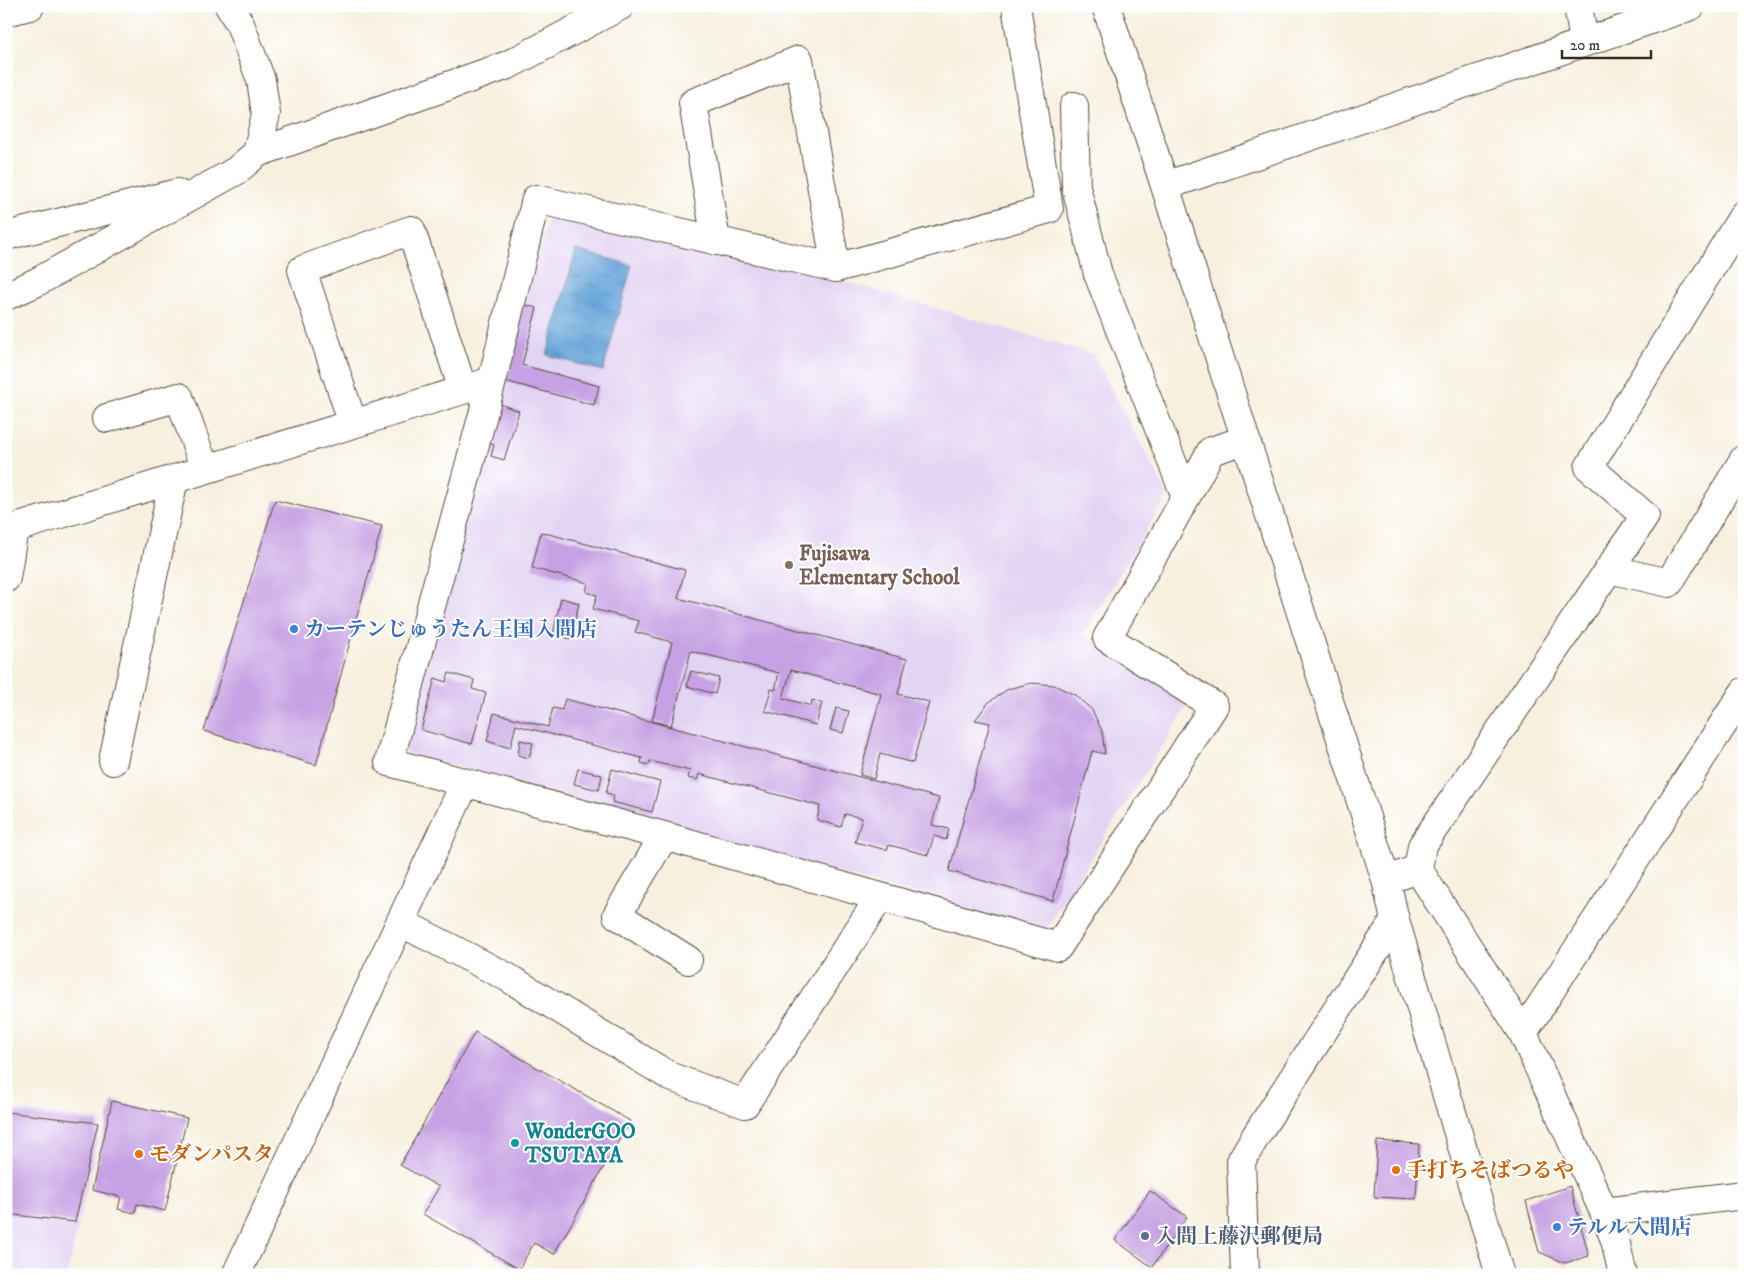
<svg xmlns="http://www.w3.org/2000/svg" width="1750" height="1281" viewBox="0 0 1750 1281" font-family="'IM FELL DW Pica','Noto Serif JP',serif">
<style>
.built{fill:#e2d4f3}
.water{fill:url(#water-ripples);stroke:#51687c}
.building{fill:#c6a1e3}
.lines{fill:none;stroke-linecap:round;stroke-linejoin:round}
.minor-casing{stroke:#57483b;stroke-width:30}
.minor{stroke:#fff;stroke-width:28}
.education-dot{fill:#8d6e63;stroke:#fff;stroke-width:2}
.shop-dot{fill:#3f7fe0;stroke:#fff;stroke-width:2}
.culture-dot{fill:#0f9aa8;stroke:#fff;stroke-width:2}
.food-dot{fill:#e8710a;stroke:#fff;stroke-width:2}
.service-dot{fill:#5c6f8a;stroke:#fff;stroke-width:2}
.labels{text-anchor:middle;stroke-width:4;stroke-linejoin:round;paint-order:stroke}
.education-label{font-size:21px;font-weight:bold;fill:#785e54;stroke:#fff;text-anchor:start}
.shop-label{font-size:21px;font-weight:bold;fill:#366cbe;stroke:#fff;text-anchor:start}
.culture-label{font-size:21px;font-weight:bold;fill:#0d838f;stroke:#fff;text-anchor:start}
.food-label{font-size:21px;font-weight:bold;fill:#c56008;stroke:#fff;text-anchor:start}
.service-label{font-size:21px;font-weight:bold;fill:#4e5e75;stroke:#fff;text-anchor:start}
</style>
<defs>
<pattern id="water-ripples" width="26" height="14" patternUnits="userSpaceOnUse" patternTransform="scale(1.25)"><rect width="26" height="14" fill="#67a6da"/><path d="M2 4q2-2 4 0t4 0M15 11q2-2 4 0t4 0" fill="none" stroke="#5687b0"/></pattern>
</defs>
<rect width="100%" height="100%" fill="#fff"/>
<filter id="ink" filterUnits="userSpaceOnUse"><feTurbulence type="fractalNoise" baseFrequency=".02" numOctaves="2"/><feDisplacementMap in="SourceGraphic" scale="10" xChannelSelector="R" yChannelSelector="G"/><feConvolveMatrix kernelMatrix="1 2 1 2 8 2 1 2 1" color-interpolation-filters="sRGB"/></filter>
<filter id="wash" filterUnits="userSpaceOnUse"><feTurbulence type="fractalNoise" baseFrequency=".0096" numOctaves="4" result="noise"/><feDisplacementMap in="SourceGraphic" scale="20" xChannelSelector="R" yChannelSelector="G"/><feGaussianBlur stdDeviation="1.12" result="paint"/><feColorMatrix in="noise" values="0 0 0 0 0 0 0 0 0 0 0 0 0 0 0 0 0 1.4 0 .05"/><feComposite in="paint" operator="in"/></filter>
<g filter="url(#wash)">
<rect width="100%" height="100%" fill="#f7f0df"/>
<path class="built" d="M549,214l291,66 253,74 75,141 -85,139 105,71 -143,226 -644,-180z
M6,1109l96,11 -35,155h-61z"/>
<path class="water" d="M576,250l56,15 -29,106 -56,-16z"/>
<g id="blocks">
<path class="building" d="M518,303l19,5 -15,57 77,21 -5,19 -97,-26z
M500,404l19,7 -15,49 -13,-4 3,-11 -6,-2z
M275,500l107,26 -66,239 -112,-34z
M541,532l144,38 -7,28 229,61 -9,35 31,8 -16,61 -33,-9 -6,25 -14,-4 21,-81 -90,-24 -8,28 28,8 1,-6 10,3 -6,22 -51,-14 6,-22 4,1 4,-17 -88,-22 -20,75 -19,-5 20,-79 -37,-10 4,-11 -46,-12 4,-14 -11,-3 2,-9 -56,-15z
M561,598l18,5 -8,36 -18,-5z
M691,671l28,7 -4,16 -28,-8z
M449,673l25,7 -2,9 14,4 -14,51 -51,-14 14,-52 11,4z
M1031,683l23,2 21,10 17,15 10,21 3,23 -13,-3 -39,150 -104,-30 41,-148 -15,-3 14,-18 19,-13z
M565,699l374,99 -7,27 17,4 -3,11 -12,-4 -6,19 -39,-10 -2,5 -32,-8 7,-24 -17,-4 -4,13 -24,-7 3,-14 -121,-32 -2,6 -9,-2 2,-7 -40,-10 -1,4 -8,-2 1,-5 -126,-33 -6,23 -23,-7 7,-28 54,14 5,-19 9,2z
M836,708l13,3 -6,22 -13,-3z
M520,740l13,3 -4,15 -11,-3z
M578,769l24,6 -3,15 -25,-6z
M612,769l48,13 -8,30 -40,-10 2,-7 -8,-2z
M475,1032l155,89 -76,133 -20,-11 -15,26 -96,-55 16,-27 -39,-22z
M112,1101l75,17 -22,93 -28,-7 -2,9 -17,-4 3,-12 -29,-7z
M6,1112l92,11 -23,99 -69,-8z
M1377,1141l42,3 -3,55 -42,-2z
M1570,1186l19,70 -24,7 -26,-11 -13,-51z
M1150,1191l37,26 -35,50 -37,-27z"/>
</g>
</g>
<g filter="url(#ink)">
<use href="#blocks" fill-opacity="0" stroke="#57483b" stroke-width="1"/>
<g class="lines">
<g class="minor-casing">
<path id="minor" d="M1016,6l33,203 -213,59 -300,-69 -44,182 -103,381 275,74 394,111 156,-241 -107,-68 79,-141 -88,-223 -22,-87 -2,-81
M1106,6l59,180 221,694 9,40 105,355
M1578,6l6,36
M6,12l24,-6
M257,153l251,-88 112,-59
M1165,186l526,-180
M6,236l171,-43
M716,241l-23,-138 106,-43 37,208
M6,296l31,-14 199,-111 21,-18 9,-39 -5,-34 -21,-56 -11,-18
M107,418l72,-21 26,72
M353,424l-51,-154 109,-40 52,160
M1186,497l25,-46 34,-11
M6,531l486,-150
M1609,569l60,14 75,-124
M6,578l8,-50
M113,761l61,-282
M664,836l-47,79 71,45
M1418,869l4,-23 223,-330 -56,-49 155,-253
M1401,875l17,-6 105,164 81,179 11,28 8,35
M400,922l107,55 164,100 74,27 135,-207
M1523,1033l221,-341
M1604,1212l140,-17
M236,1275l229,-492
M1245,1275l-4,-114 16,-27 138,-214"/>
</g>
<use href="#minor" class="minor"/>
</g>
</g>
<circle class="education-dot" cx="789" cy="565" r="5"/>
<g class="shop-dot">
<circle cx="294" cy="629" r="5"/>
<circle cx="1557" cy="1227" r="5"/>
</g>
<circle class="culture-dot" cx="515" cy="1143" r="5"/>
<g class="food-dot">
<circle cx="139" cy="1154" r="5"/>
<circle cx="1396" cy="1170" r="5"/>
</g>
<circle class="service-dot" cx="1145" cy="1236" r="5"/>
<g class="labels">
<g class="education-label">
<text x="799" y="560">Fujisawa<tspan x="799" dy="24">Elementary School</tspan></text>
</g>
<g class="shop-label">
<text x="304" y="636">カーテンじゅうたん王国入間店</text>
<text x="1567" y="1234">テルル入間店</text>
</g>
<g class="culture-label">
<text x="525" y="1138">WonderGOO<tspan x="525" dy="24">TSUTAYA</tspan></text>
</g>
<g class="food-label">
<text x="149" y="1161">モダンパスタ</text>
<text x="1406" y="1177">手打ちそばつるや</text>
</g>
<g class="service-label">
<text x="1155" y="1243">入間上藤沢郵便局</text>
</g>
</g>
<rect width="1750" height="1281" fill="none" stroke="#fff" stroke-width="25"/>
<path d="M1562 50v8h89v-8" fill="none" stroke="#3b2a1e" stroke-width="2.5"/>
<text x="1570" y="50" font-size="15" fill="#3b2a1e" stroke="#ffffff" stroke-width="4" paint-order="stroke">20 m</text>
</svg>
